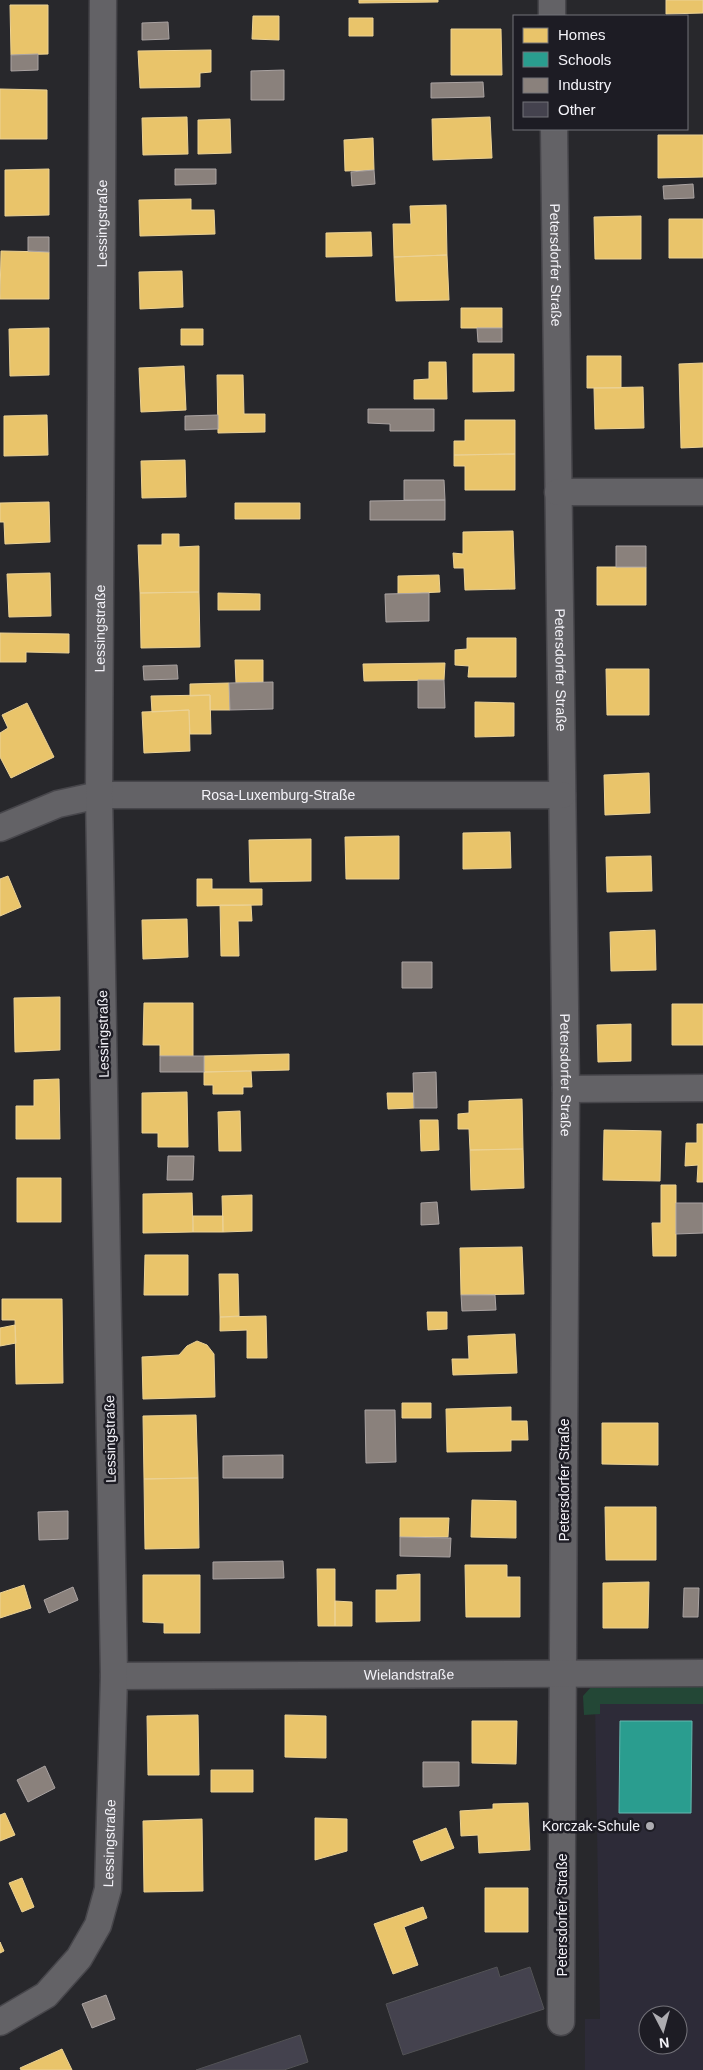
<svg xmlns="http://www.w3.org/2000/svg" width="703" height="2070" viewBox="0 0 703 2070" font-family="Arial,sans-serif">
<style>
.built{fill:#2d2b38;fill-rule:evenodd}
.green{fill:#234736}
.homes{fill:#e9c46a;stroke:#ecd295}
.schools{fill:#2a9d8f;stroke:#67b7af}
.industry{fill:#8a817c;stroke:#aaa3a2}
.building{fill:#44424e;stroke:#525255}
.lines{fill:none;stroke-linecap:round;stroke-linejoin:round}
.minor-casing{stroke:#47464b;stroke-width:29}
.minor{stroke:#636266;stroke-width:26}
.poi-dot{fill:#adacb1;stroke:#1d1c24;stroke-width:2}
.labels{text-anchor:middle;stroke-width:5;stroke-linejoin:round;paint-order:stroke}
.street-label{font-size:14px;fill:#f4f3f9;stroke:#1d1c24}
.poi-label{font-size:14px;fill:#f4f3f9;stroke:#1d1c24;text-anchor:end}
</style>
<rect width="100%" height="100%" fill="#28282c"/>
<path class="built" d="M703,1700v370h-118v-51h15l-5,-318zM648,2015h30v30h-30z"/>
<path class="green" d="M703,1682v22h-103v10l-16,1 -1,-19 8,-9 7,-4z"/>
<path class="homes" d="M359,0h79v2l-79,1z
M666,0h37v13l-37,1z
M10,5h38v49l-37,1z
M253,16h26v24l-27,-1z
M349,18h24v18h-24z
M451,29h50l1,46h-51z
M211,50v22l-11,1v14l-60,1 -2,-37z
M0,89l47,1v49h-47z
M187,117l1,37 -45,1 -1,-37z
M490,117l2,41 -59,2 -1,-41z
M230,119l1,34 -33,1v-34z
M658,135h45v42l-45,1z
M373,138l1,32 -29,1 -1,-31z
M49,169v46l-44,1v-46z
M191,199v11h23l1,24 -75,2 -1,-36z
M446,205l1,50 -53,2 -1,-33h18l-1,-18z
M641,216v43h-46l-1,-42z
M669,219h34v39h-34z
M371,232l1,24 -46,1v-24z
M1,251l48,1v47h-49z
M447,255l2,45 -53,1 -2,-44z
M182,271l1,36 -43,2 -1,-37z
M461,308h41v20h-41z
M49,328v47l-39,1 -1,-47z
M181,329h22v16h-22z
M473,354h41v37l-41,1z
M587,356h34v32h-34z
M429,362h17l1,37h-33v-19l15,-1z
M703,363v84l-22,1 -2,-84z
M184,366l2,44 -45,2 -2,-44z
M217,375h26l1,39h21v18l-47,1z
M643,387l1,41 -49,1 -1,-41z
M47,415l1,40 -44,1v-40z
M465,420h50v34l-61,1v-14h11z
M515,454v36h-50v-24h-11v-11z
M185,460l1,37 -44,1 -1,-37z
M49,502l1,40 -45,2 -1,-22h-4v-19z
M235,503h65v16h-65z
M513,531l2,58 -50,1 -1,-22h-10l-1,-15 10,1v-22z
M162,534h17v13l20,-1v46l-59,1 -2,-48h24z
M597,567h49v38h-49z
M50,573l1,43 -42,1 -2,-43z
M439,575l1,17 -42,2v-18z
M199,592l1,55 -59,1 -1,-55z
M218,593l42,1v16h-42z
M0,633l69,1v19l-43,-1v10h-26z
M467,638h49v39h-48l1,-11 -14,-1v-15l12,-1z
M235,660h28v22l-27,1z
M445,663l-1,17 -80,1 -1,-17z
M606,669h43v46h-42z
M229,683l1,27h-20v-15l-20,1v-12z
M210,695l1,39h-21l-1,-24 -37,2 -1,-16z
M475,702l39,1v33l-39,1z
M27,703l27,54 -43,21 -11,-21v-24l8,-5 -6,-13z
M189,710l1,41 -46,2 -2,-41z
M649,773l1,40 -45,2 -1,-40z
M510,832l1,36 -48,1v-36z
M399,836v43h-53l-1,-42z
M311,839v42l-61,1 -1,-42z
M651,856l1,35 -45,1 -1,-35z
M8,876l13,31 -21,9v-37z
M197,879h15v10h50v16l-65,1z
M220,905h31l1,16h-14l1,35h-18z
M187,919l1,38 -45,2 -1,-39z
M655,930l1,40 -45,1 -1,-39z
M60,997v53l-45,2 -1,-54z
M144,1003h49v54l-33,-1v-11h-17z
M672,1004h31v41h-31z
M631,1024v37l-33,1 -1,-37z
M289,1054v16l-85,2v-16z
M251,1071l1,16h-9v7h-30v-9h-9v-13z
M59,1079l1,60h-44v-33h18v-26z
M187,1092l1,55h-30v-14h-16v-40z
M387,1093h26l1,15 -26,1z
M522,1099l1,50 -53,1 -1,-21h-11v-15l11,-1v-12z
M240,1111l1,40h-22l-1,-39z
M420,1120h18l1,30 -18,1z
M697,1124h6v58h-6l1,-17 -13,1 1,-23h11z
M604,1130l57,1 -1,50 -57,-1z
M523,1149l1,39 -53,2 -1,-40z
M17,1178h44v44h-44z
M661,1185h15v71h-23l-1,-33h9z
M192,1193l1,39 -50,1v-39z
M252,1195v36l-29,1 -1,-36z
M193,1216h30v16h-30z
M522,1247l2,47 -63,1 -1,-47z
M145,1255h43v40h-44z
M219,1274h19l1,42 -19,1z
M2,1299h60l1,84 -47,1 -1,-64h-13z
M427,1312h20v17l-19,1z
M266,1316l1,42h-20v-28l-27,1v-14z
M15,1325l1,18 -16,3v-18z
M515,1334l2,39 -64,2 -1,-16h17l-1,-23z
M197,1341l10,4 7,9 1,43 -72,2 -1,-42 37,-2 8,-9z
M402,1403h29v15h-29z
M511,1407v14h16l1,19h-17v11l-64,1 -1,-43z
M196,1415l2,63 -54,1 -1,-63z
M602,1423h56v42l-56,-1z
M198,1478l1,70 -54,1 -1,-70z
M472,1500l44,1v37l-45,-1z
M605,1507h51v53h-50z
M400,1518h49l-1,19h-48z
M465,1565h42v12h13v40h-54z
M317,1569h18v57h-17z
M420,1574v47l-44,1v-32h21v-15z
M143,1575h57v58h-36v-10l-21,-1z
M649,1582l-1,46h-45v-45z
M24,1585l7,23 -31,10v-25z
M335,1601l17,1v24h-17z
M198,1715l1,60h-51l-1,-59z
M285,1715l41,1v42l-41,-1z
M472,1721h45l-1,43 -44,-1z
M211,1770h42v22h-42z
M528,1803l2,47 -51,3 -1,-18 -17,1 -1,-25 33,-2v-5z
M5,1813l10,22 -15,6v-26z
M315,1818l32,1v32l-32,9z
M202,1819l1,72 -59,1 -1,-71z
M446,1828l8,20 -33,13 -8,-20z
M22,1878l12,29 -12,5 -13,-29z
M485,1888h43v44h-43z
M423,1907l4,11 -23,9 14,38 -25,9 -19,-50z
M0,1942l4,9 -4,2z
M62,2049l10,21h-51l-1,-2z"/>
<path class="schools" d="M620,1721h72l-1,92h-72z"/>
<path class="industry" d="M168,22l1,17 -27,1v-17z
M38,54v16l-27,1v-16z
M284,70v30h-33v-29z
M483,82l1,15 -53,1v-15z
M175,169h41v15l-41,1z
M374,170l1,14 -23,2 -1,-14z
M693,184l1,14 -30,1 -1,-13z
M28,237h21v15l-21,-1z
M477,328h25v14h-24z
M368,409h66v22h-44v-7l-22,-1z
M218,415v14l-33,1v-14z
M404,480h40l1,20h-41z
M445,500v20h-75v-19z
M616,546h30v21h-30z
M429,593v28l-43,1 -1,-28z
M177,665l1,14 -34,1 -1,-14z
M418,680h26l1,28h-27z
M273,682v27l-43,1 -1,-27z
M402,962h30v26h-30z
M160,1056h44v16h-44z
M436,1072l1,36h-23l-1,-35z
M168,1156h26l-1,24h-26z
M437,1202l2,22 -18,1v-22z
M676,1203h27v30l-27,1z
M461,1295h34l1,15 -34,1z
M365,1410h30l1,52 -30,1z
M283,1455v23h-60v-22z
M68,1511v28l-29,1 -1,-28z
M400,1537l51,1 -1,19 -50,-1z
M283,1561l1,17 -71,1v-17z
M73,1587l5,13 -29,13 -5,-13z
M684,1588h15l-1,29h-15z
M423,1762h36v24l-36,1z
M45,1766l10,22 -27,14 -11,-22z
M106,1995l9,24 -23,9 -10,-24z"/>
<path class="building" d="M497,1967l3,10 30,-10 14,42 -141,46 -17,-51z
M300,2035l8,27 -24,8h-88z"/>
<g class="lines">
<g class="minor-casing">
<g id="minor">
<path d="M552,0v16"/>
<path id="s1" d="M554,129l12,960 -5,933"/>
<path d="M558,492h145"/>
<path id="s2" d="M0,828l58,-24 41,-9h463"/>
<path d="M566,1089l137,-1"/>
<path id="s3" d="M114,1676l589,-3"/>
<path id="s4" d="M0,2022l46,-27 33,-37 19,-33 10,-36 6,-213 -15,-881 4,-795"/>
</g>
</g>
<use href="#minor" class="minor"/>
</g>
<circle class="poi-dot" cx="650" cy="1826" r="5"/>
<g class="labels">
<g class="street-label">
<text dy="5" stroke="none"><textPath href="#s4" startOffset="1844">Lessingstraße</textPath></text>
<text dy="5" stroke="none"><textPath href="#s1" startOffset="136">Petersdorfer Straße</textPath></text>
<text dy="5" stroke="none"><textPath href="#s4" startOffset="1439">Lessingstraße</textPath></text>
<text dy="5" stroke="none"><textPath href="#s1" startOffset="541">Petersdorfer Straße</textPath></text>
<text dy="5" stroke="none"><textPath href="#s2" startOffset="284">Rosa-Luxemburg-Straße</textPath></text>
<text transform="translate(103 1034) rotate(-91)" y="5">Lessingstraße</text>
<text dy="5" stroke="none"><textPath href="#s1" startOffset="946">Petersdorfer Straße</textPath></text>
<text transform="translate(110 1439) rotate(-91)" y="5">Lessingstraße</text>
<text transform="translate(564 1480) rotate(-90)" y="5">Petersdorfer Straße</text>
<text dy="5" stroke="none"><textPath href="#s3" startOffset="295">Wielandstraße</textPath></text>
<text dy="5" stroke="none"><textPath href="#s4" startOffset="224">Lessingstraße</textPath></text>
<text transform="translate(562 1915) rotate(-90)" y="5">Petersdorfer Straße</text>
</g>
<g class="poi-label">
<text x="640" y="1831">Korczak-Schule</text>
</g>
</g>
<rect x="513" y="15" width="175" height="115" fill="#1d1c24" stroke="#737279"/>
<rect x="523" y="28" width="25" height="15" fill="#e9c46a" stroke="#737279"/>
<text x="558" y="40" font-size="15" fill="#f4f3f9">Homes</text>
<rect x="523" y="52" width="25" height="15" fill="#2a9d8f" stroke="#737279"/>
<text x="558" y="65" font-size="15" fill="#f4f3f9">Schools</text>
<rect x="523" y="78" width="25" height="15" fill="#8a817c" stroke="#737279"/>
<text x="558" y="90" font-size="15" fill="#f4f3f9">Industry</text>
<rect x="523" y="102" width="25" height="15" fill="#44424e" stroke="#737279"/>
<text x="558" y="115" font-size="15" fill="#f4f3f9">Other</text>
<g transform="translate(663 2030) rotate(174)"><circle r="24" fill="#1d1c24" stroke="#737279"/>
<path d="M0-4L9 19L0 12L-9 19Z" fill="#adacb1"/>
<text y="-8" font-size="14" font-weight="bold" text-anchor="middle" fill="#f4f3f9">N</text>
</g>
</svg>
